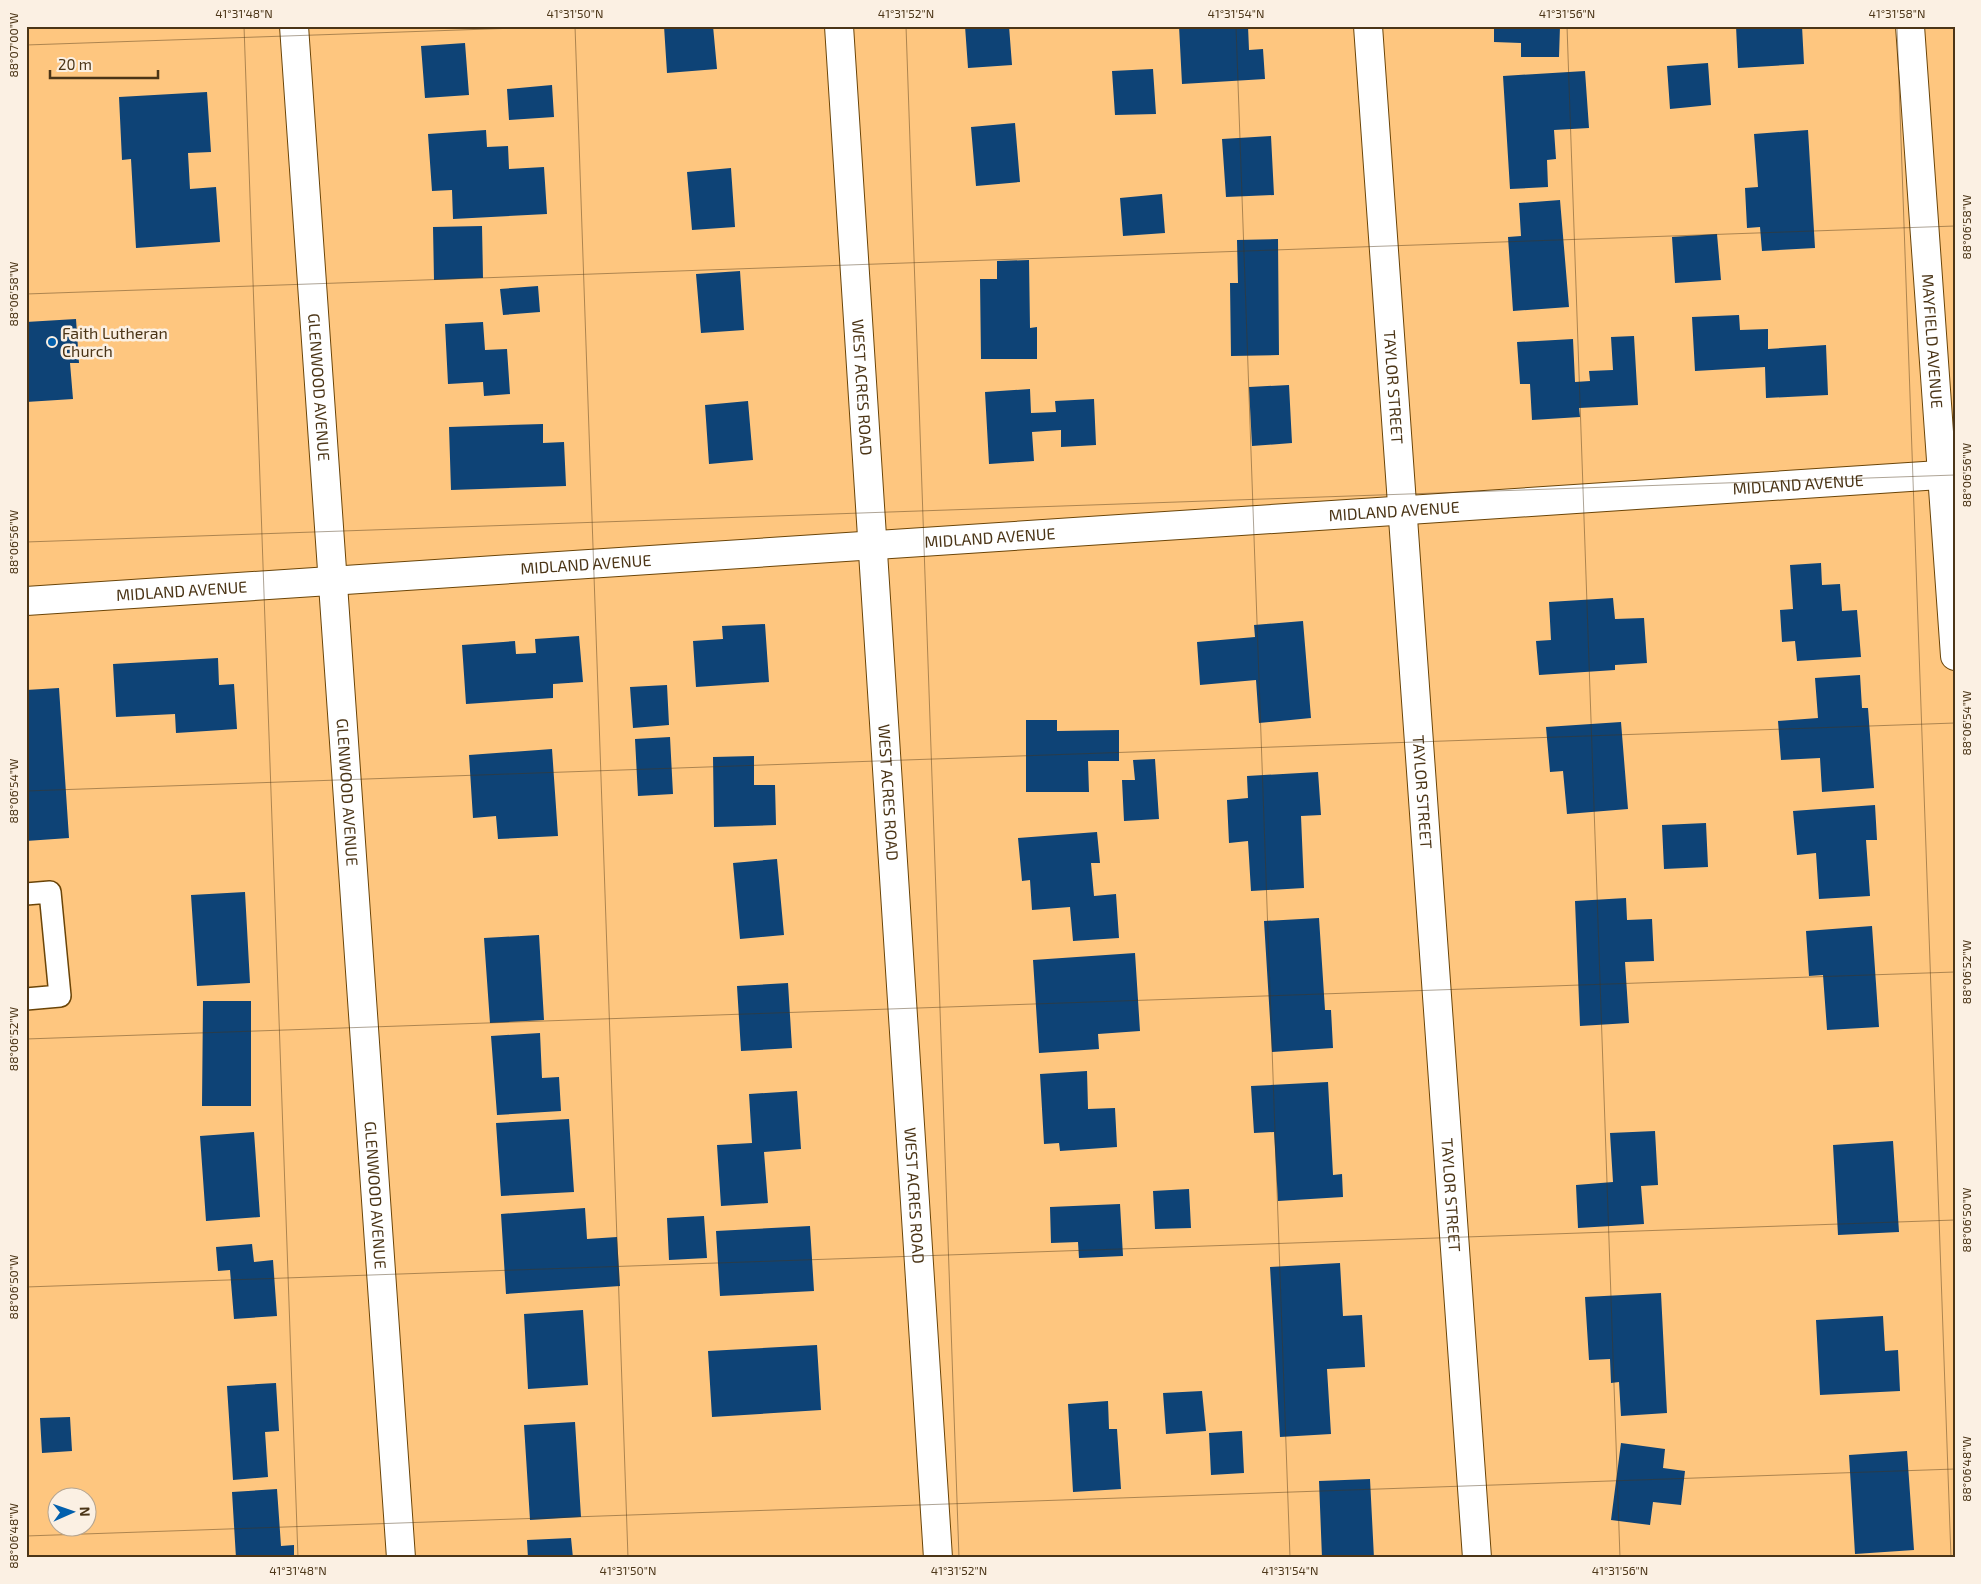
<svg xmlns="http://www.w3.org/2000/svg" width="1981" height="1584" viewBox="0 0 1981 1584" font-family="'Exo 2',sans-serif">
<style>
.building{fill:#0e4376}
.lines{fill:none;stroke-linecap:round;stroke-linejoin:round}
.lane-casing{stroke:#6b4508;stroke-width:24}
.street-casing{stroke:#6b4508;stroke-width:30}
.secondary-casing{stroke:#6b4508;stroke-width:30}
.lane{stroke:#fff;stroke-width:21}
.street{stroke:#fff;stroke-width:28}
.secondary{stroke:#fff;stroke-width:28}
.ticks{fill:none;stroke:#4b3517;stroke-width:1;stroke-opacity:0.45}
.poi-dot{fill:#0260ad;stroke:#fbf0e3;stroke-width:2}
.labels{text-anchor:middle;stroke-width:5;stroke-linejoin:round;paint-order:stroke}
.poi-label{font-size:16px;fill:#4b3517;stroke:#fbf0e3;text-anchor:start}
.street-label{font-size:16px;fill:#4b3517;stroke:#fbf0e3}
.neatline{fill:none;stroke:#4b3517;stroke-width:2}
.ticks-label{font-size:12px;text-anchor:middle;fill:#4b3517}
</style>
<rect width="100%" height="100%" fill="#fec67f"/>
<path class="building" d="M664,26h49l4,43 -50,4z
M965,26h44l3,39 -44,3z
M1179,26h69l1,24 14,-1 2,30 -83,5z
M1494,26h66l-1,31h-38v-14l-27,-1z
M1736,26h66l2,38 -66,4z
M465,43l4,52 -44,3 -4,-52z
M1708,63l3,42 -41,4 -3,-43z
M1153,69l3,45 -41,1 -3,-44z
M1585,71l4,57 -35,2 2,29 -9,1 1,27 -38,2 -7,-113z
M552,85l2,32 -45,3 -2,-31z
M207,92l4,60 -23,1 2,36 26,-2 4,55 -84,6 -5,-89 -9,1 -3,-63z
M1015,123l5,59 -44,4 -5,-59z
M486,130l1,17 21,-1 1,23 35,-2 3,47 -94,5 -1,-29 -20,1 -4,-57z
M1808,130l7,118 -53,3 -2,-24 -13,1 -2,-40 13,-1 -4,-53z
M1271,136l3,59 -48,2 -4,-58z
M731,168l4,59 -43,3 -5,-58z
M1162,194l3,39 -42,3 -3,-38z
M1560,200l9,107 -56,4 -5,-74 13,-1 -2,-33z
M482,226l1,52 -49,2 -1,-53z
M1717,234l4,46 -46,3 -3,-46z
M1278,239l1,116 -48,1 -1,-73h8l-1,-43z
M1029,260l1,68 7,-1v32h-56l-1,-80h17v-18z
M740,271l4,59 -43,3 -5,-59z
M538,286l2,26 -37,3 -3,-26z
M1739,315l1,15 28,-1v20l58,-4 2,50 -62,3 -1,-31 -70,4 -3,-54z
M76,319l3,44h-9l3,36 -47,3v-80z
M483,322l2,28 22,-1 3,45 -26,2 -1,-14 -35,2 -3,-60z
M1634,336l4,69 -59,3 1,9 -48,3 -2,-36h-10l-3,-42 56,-3 2,43 15,-1 -1,-10 24,-1 -2,-33z
M1289,385l3,58 -40,3 -3,-59z
M1030,389l1,24 25,-1 -1,-11 39,-2 2,46 -35,2v-17l-29,2 2,29 -45,3 -4,-72z
M748,401l5,59 -44,4 -4,-59z
M543,424v19l21,-1 2,44 -115,4 -2,-63z
M1821,563l1,22 18,-1 2,27 15,-1 4,47 -64,4 -2,-20 -13,1 -2,-32 13,-1 -3,-44z
M1613,598l2,21 29,-1 3,45 -32,2v5l-76,5 -3,-34 15,-1 -2,-38z
M1303,621l8,97 -52,5 -3,-43 -56,5 -3,-43 58,-5 -1,-12z
M765,624l4,58 -73,5 -3,-46 30,-2 -1,-13z
M579,636l4,46 -30,2v14l-87,6 -4,-59 53,-4 1,13 20,-1 -1,-14z
M218,658l1,27 15,-1 3,45 -61,4 -1,-19 -59,3 -3,-53z
M1860,675l2,33h6l6,80 -52,4 -2,-34 -39,2 -3,-39 40,-3 -3,-40z
M667,685l2,40 -36,3 -3,-41z
M59,688l10,150 -43,3v-151z
M1026,720h31v11l62,-1v31h-31l1,31h-63z
M1621,722l7,87 -61,5 -4,-43 -13,1 -4,-45z
M670,737l3,57 -35,2 -3,-57z
M552,749l6,87 -60,3 -2,-23 -23,2 -4,-63z
M754,756v29h21l1,40 -62,2 -1,-70z
M1155,759l4,60 -35,2 -2,-41h13l-2,-20z
M1318,772l3,43 -20,1 3,72 -53,3 -3,-50 -19,2 -2,-43 21,-2 -1,-22z
M1875,805l2,35h-11l4,56 -51,3 -3,-46 -19,2 -4,-44z
M1706,823l2,44 -44,2 -2,-44z
M1097,832l3,31h-9l3,33 22,-2 3,44 -46,3 -3,-34 -38,3 -2,-30 -8,1 -4,-43z
M777,859l7,76 -44,4 -7,-76z
M245,892l5,91 -53,3 -6,-91z
M1626,898l1,22 25,-1 2,42 -29,1 4,61 -49,3 -5,-125z
M1319,918l6,92h6l2,38 -61,4 -8,-131z
M1872,926l7,101 -52,3 -4,-55 -14,1 -3,-45z
M539,935l5,85 -54,3 -6,-85z
M1135,953l5,78 -42,3 1,15 -60,4 -6,-93z
M788,983l4,65 -51,3 -4,-65z
M203,1001h48v105h-49z
M540,1033l2,45 17,-1 2,34 -64,4 -6,-79z
M1087,1071l1,38 27,-1 2,39 -57,4 -1,-8 -15,1 -4,-70z
M1328,1082l5,93 9,-1 1,23 -65,4 -4,-69 -20,1 -3,-47z
M797,1091l4,58 -37,3 4,51 -47,3 -4,-61 35,-2 -3,-49z
M569,1119l5,73 -73,4 -5,-73z
M1655,1131l3,54 -17,1 3,38 -66,4 -2,-43 37,-3 -3,-49z
M254,1132l6,85 -54,4 -6,-85z
M1893,1141l6,91 -61,3 -5,-90z
M1189,1189l2,39 -36,1 -2,-38z
M1120,1204l3,52 -44,2 -1,-16 -27,1 -1,-36z
M585,1208l2,31 30,-2 3,49 -114,8 -5,-80z
M704,1216l3,42 -38,2 -2,-42z
M810,1226l4,65 -94,5 -4,-65z
M252,1244l2,18 19,-2 4,56 -43,3 -4,-49 -12,1 -2,-24z
M1340,1263l3,53 19,-1 3,52 -38,2 4,65 -51,3 -10,-170z
M1661,1293l6,120 -46,3 -2,-34 -8,1 -1,-24 -21,1 -4,-63z
M583,1310l5,75 -60,4 -4,-75z
M1883,1316l2,35 13,-1 2,41 -80,4 -4,-75z
M817,1345l4,65 -109,7 -4,-66z
M276,1383l3,48 -14,1 3,45 -35,3 -6,-94z
M1202,1391l4,40 -40,3 -3,-41z
M1108,1401l1,28h8l4,60 -48,3 -5,-88z
M70,1417l2,34 -30,2 -2,-35z
M575,1422l6,95 -51,3 -6,-95z
M1242,1431l2,42 -33,2 -2,-42z
M1621,1443l44,6 -2,19 22,3 -4,34 -28,-3 -3,23 -39,-5z
M1907,1451l7,99 -59,4 -6,-99z
M1370,1479l4,79h-52l-3,-77z
M277,1489l4,57 13,-1v13h-58l-4,-66z
M571,1538l2,20h-45l-1,-18z"/>
<g class="lines">
<g class="lane-casing">
<path id="lane" d="M26,894l24,-2 10,104 -34,3"/>
</g>
<g class="street-casing">
<g id="street">
<path id="s1" d="M839,26l99,1532"/>
<path id="s2" d="M1368,26l109,1532"/>
<path id="s3" d="M1910,26l45,630"/>
</g>
</g>
<g class="secondary-casing">
<g id="secondary">
<path id="s4" d="M294,26l107,1532"/>
<path id="s5" d="M26,601l1929,-127"/>
</g>
</g>
<use href="#lane" class="lane"/>
<use href="#street" class="street"/>
<use href="#secondary" class="secondary"/>
</g>
<path class="ticks" d="M244,26l54,1532M575,26l53,1532M906,26l53,1532M1236,26l54,1532M1567,26l53,1532M1897,26l54,1532M26,45l549,-19M26,294l1929,-68M26,542l1929,-67M26,791l1929,-68M26,1039l1929,-67M26,1287l1929,-67M26,1536l1929,-67"/>
<circle class="poi-dot" cx="52" cy="342" r="5"/>
<g class="labels">
<g class="poi-label">
<text x="62" y="339">Faith Lutheran<tspan x="62" dy="18">Church</tspan></text>
</g>
<g class="street-label">
<text dy="6" stroke="none"><textPath href="#s3" startOffset="316">MAYFIELD AVENUE</textPath></text>
<text dy="6" stroke="none"><textPath href="#s4" startOffset="362">GLENWOOD AVENUE</textPath></text>
<text dy="6" stroke="none"><textPath href="#s1" startOffset="362">WEST ACRES ROAD</textPath></text>
<text dy="6" stroke="none"><textPath href="#s2" startOffset="362">TAYLOR STREET</textPath></text>
<text dy="6" stroke="none"><textPath href="#s5" startOffset="1776">MIDLAND AVENUE</textPath></text>
<text dy="6" stroke="none"><textPath href="#s5" startOffset="1371">MIDLAND AVENUE</textPath></text>
<text dy="6" stroke="none"><textPath href="#s5" startOffset="966">MIDLAND AVENUE</textPath></text>
<text dy="6" stroke="none"><textPath href="#s5" startOffset="561">MIDLAND AVENUE</textPath></text>
<text dy="6" stroke="none"><textPath href="#s5" startOffset="156">MIDLAND AVENUE</textPath></text>
<text dy="6" stroke="none"><textPath href="#s4" startOffset="768">GLENWOOD AVENUE</textPath></text>
<text dy="6" stroke="none"><textPath href="#s1" startOffset="768">WEST ACRES ROAD</textPath></text>
<text dy="6" stroke="none"><textPath href="#s2" startOffset="768">TAYLOR STREET</textPath></text>
<text dy="6" stroke="none"><textPath href="#s4" startOffset="1172">GLENWOOD AVENUE</textPath></text>
<text dy="6" stroke="none"><textPath href="#s1" startOffset="1172">WEST ACRES ROAD</textPath></text>
<text dy="6" stroke="none"><textPath href="#s2" startOffset="1172">TAYLOR STREET</textPath></text>
</g>
</g>
<rect width="1981" height="1584" fill="none" stroke="#fbf0e3" stroke-width="55"/>
<g transform="translate(72 1512) rotate(88)"><circle r="24" fill="#fbf0e3" stroke="#b5a591"/>
<path d="M0-4L9 19L0 12L-9 19Z" fill="#0260ad"/>
<text y="-8" font-size="14" font-weight="bold" text-anchor="middle" fill="#4b3517">N</text>
</g>
<path d="M50 70v8h108v-8" fill="none" stroke="#4b3517" stroke-width="2.5"/>
<text x="58" y="70" font-size="15" fill="#4b3517" stroke="#fbf0e3" stroke-width="4" paint-order="stroke">20 m</text>
<rect x="28" y="28" width="1926" height="1528" class="neatline"/>
<g class="ticks-label">
<text x="244" y="18">41°31'48"N</text>
<text x="575" y="18">41°31'50"N</text>
<text x="906" y="18">41°31'52"N</text>
<text x="1236" y="18">41°31'54"N</text>
<text x="1567" y="18">41°31'56"N</text>
<text x="1897" y="18">41°31'58"N</text>
<text transform="translate(14 45) rotate(-90)" y="4">88°07'00"W</text>
<text transform="translate(1967 227) rotate(-90)" y="4">88°06'58"W</text>
<text transform="translate(14 294) rotate(-90)" y="4">88°06'58"W</text>
<text transform="translate(1967 475) rotate(-90)" y="4">88°06'56"W</text>
<text transform="translate(14 542) rotate(-90)" y="4">88°06'56"W</text>
<text transform="translate(1967 723) rotate(-90)" y="4">88°06'54"W</text>
<text transform="translate(14 791) rotate(-90)" y="4">88°06'54"W</text>
<text transform="translate(1967 972) rotate(-90)" y="4">88°06'52"W</text>
<text transform="translate(14 1039) rotate(-90)" y="4">88°06'52"W</text>
<text transform="translate(1967 1220) rotate(-90)" y="4">88°06'50"W</text>
<text transform="translate(14 1287) rotate(-90)" y="4">88°06'50"W</text>
<text transform="translate(1967 1469) rotate(-90)" y="4">88°06'48"W</text>
<text transform="translate(14 1536) rotate(-90)" y="4">88°06'48"W</text>
<text x="298" y="1575">41°31'48"N</text>
<text x="628" y="1575">41°31'50"N</text>
<text x="959" y="1575">41°31'52"N</text>
<text x="1290" y="1575">41°31'54"N</text>
<text x="1620" y="1575">41°31'56"N</text>
</g>
</svg>
